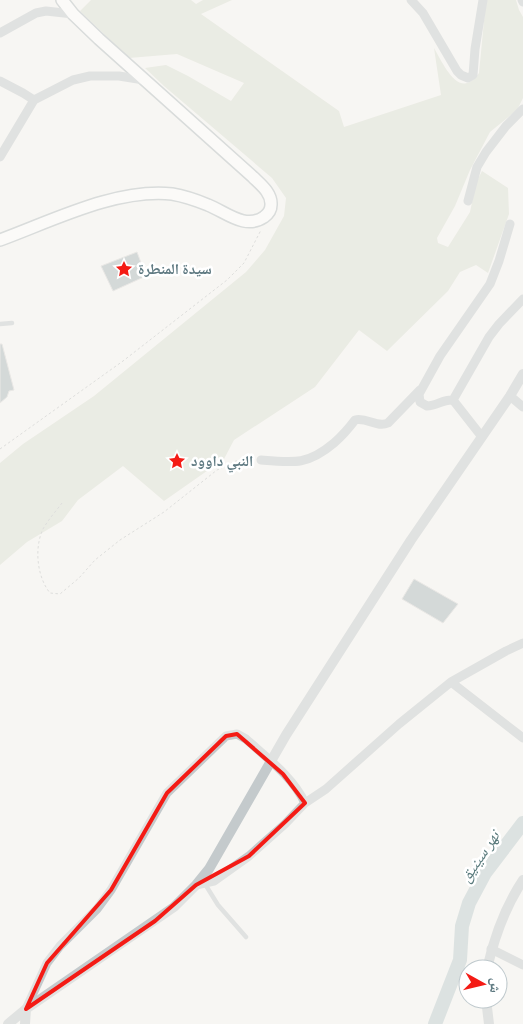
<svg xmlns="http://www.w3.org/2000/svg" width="523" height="1024" viewBox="0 0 523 1024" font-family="Signika,'Noto Naskh Arabic',sans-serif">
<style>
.green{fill:#dadfd3}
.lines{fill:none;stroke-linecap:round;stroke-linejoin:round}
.river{stroke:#bbcbcd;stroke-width:14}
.building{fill:#a9b6b9;stroke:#d8d7d5}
.secondary-casing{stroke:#b3bcbf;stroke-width:14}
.path{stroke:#bdc1c2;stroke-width:1;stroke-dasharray:2.5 2.5;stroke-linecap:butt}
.service{stroke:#c4cacc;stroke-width:4.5}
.minor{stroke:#c4cacc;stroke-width:9}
.tertiary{stroke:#c4cacc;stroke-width:10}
.secondary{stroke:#fff;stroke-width:11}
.marked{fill:none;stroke:#f41b15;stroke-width:4;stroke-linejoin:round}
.labels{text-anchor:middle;stroke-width:5;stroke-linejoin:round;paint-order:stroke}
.poi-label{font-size:15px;font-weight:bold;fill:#5e7981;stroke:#fff;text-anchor:start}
.water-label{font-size:16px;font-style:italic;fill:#597a7c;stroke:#fff}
</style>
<rect width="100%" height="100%" fill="#f7f6f3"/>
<path class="green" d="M91,0h100l5,4 7,-4h29l-31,14 138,97 5,16 97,-32 -7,-47c9,15 25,54 45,25l7,-73h30l3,10 4,7v81l-6,12 -27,22 -20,38 -15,36 -18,32 1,5 10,4 22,-35 6,-29 6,-12 26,17 1,26 -21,59 -12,-8 -16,7 -12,19 -61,60 -28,-21 -44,57 -81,53 -10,19 -60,42 -41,-35 -45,34 -16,21 -35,21 -27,23v-102l23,-19 71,-48 152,-124 19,-22 19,-34 2,-18 -14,-20 -108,-92 -19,-18 21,-3 22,11 43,25 13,-18 -67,-29 -48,4 -49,-47z"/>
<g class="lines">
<path class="river" d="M435,1024l25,-64 2,-34 7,-23 16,-30 38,-50"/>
</g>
<path class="building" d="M137,252l9,24 -33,15 -12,-25z
M0,344h2l12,46 -5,1 -2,6 -7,6z
M414,579l44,25 -15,19 -41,-24z"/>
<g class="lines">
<g class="secondary-casing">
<path id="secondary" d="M0,240c52,-19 116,-52 172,-46 12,2 24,6 36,11 18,7 37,25 56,12 4,-3 7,-7 7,-12 1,-12 -11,-21 -18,-28l-154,-138 -26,-25 -11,-14"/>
</g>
<path class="path" d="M0,449l123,-88 104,-81 17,-17 17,-33
M62,503c-6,8 -14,17 -19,26 -9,19 -6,48 7,64l10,1 19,-16 16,-18 25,-20 44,-28 53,-42 19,-9 17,-1"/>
<path class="service" d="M0,324l12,-1
M205,884l13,21 28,32"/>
<path class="minor" d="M411,0l12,13 34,58 4,4 7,3 5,-3 2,-26 8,-49
M522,0l1,2
M0,33l36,-20 10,-2 27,3
M0,81l23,12 11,7
M0,157l34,-57 39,-20 17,-4h29l25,4
M468,201l9,-34 9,-15 20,-26 17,-17
M510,396l13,11
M453,400l36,-63 10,-13 24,-25
M482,437l-29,-37c-10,-1 -16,6 -26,6l-7,-4 -1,-8 21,-38 50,-72 9,-23 11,-37
M261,460c33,3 47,5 73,-17 8,-7 15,-15 21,-23 12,-3 22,8 33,3l32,-33
M451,682l72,56
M196,885l18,-4 35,-25 36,-32 20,-21 21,-14 73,-65 52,-42 55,-31 17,-8
M491,949l32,16
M26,1009l21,-46 13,-17 37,-37 14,-19 56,-97 59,-57 11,-2 9,5c21,19 47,38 59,64"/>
<path class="tertiary" d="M487,969c7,-31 18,-62 36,-89
M486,999l3,25
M8,1024l18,-15 148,-102 22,-22 13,-16 77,-134 125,-195 99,-144 13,-22
M25,1024l1,-15"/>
<use href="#secondary" class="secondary"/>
</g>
<path d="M0 0H523V1024H0ZM237,734l46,40 22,29 -56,53 -53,29 -41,36 -129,88 21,-46 64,-73 56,-97 59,-57z" fill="#f7f6f3" fill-opacity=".55" fill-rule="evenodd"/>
<path class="marked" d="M237,734l46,40 22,29 -56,53 -53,29 -41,36 -129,88 21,-46 64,-73 56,-97 59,-57z"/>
<defs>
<g id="sight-bare" transform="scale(1.35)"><path d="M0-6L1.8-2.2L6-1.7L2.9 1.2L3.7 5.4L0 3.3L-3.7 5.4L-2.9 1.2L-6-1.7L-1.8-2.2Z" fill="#f41b15" stroke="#fff" stroke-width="2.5" paint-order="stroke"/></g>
</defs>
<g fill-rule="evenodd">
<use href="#sight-bare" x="124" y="269"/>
<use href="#sight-bare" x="177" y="461"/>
</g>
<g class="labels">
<g class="poi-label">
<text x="138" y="274">سيدة المنطرة</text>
<text x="191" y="466">النبي داوود</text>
</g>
<g class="water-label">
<text transform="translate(479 856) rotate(-56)" y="6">نهر سينيق</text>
</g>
</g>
<g transform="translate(483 984) rotate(98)"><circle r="24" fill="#ffffff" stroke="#bfc9cd"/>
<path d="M0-4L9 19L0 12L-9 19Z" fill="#f41b15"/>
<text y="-8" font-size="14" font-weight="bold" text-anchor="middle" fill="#5e7981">ش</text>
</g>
</svg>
